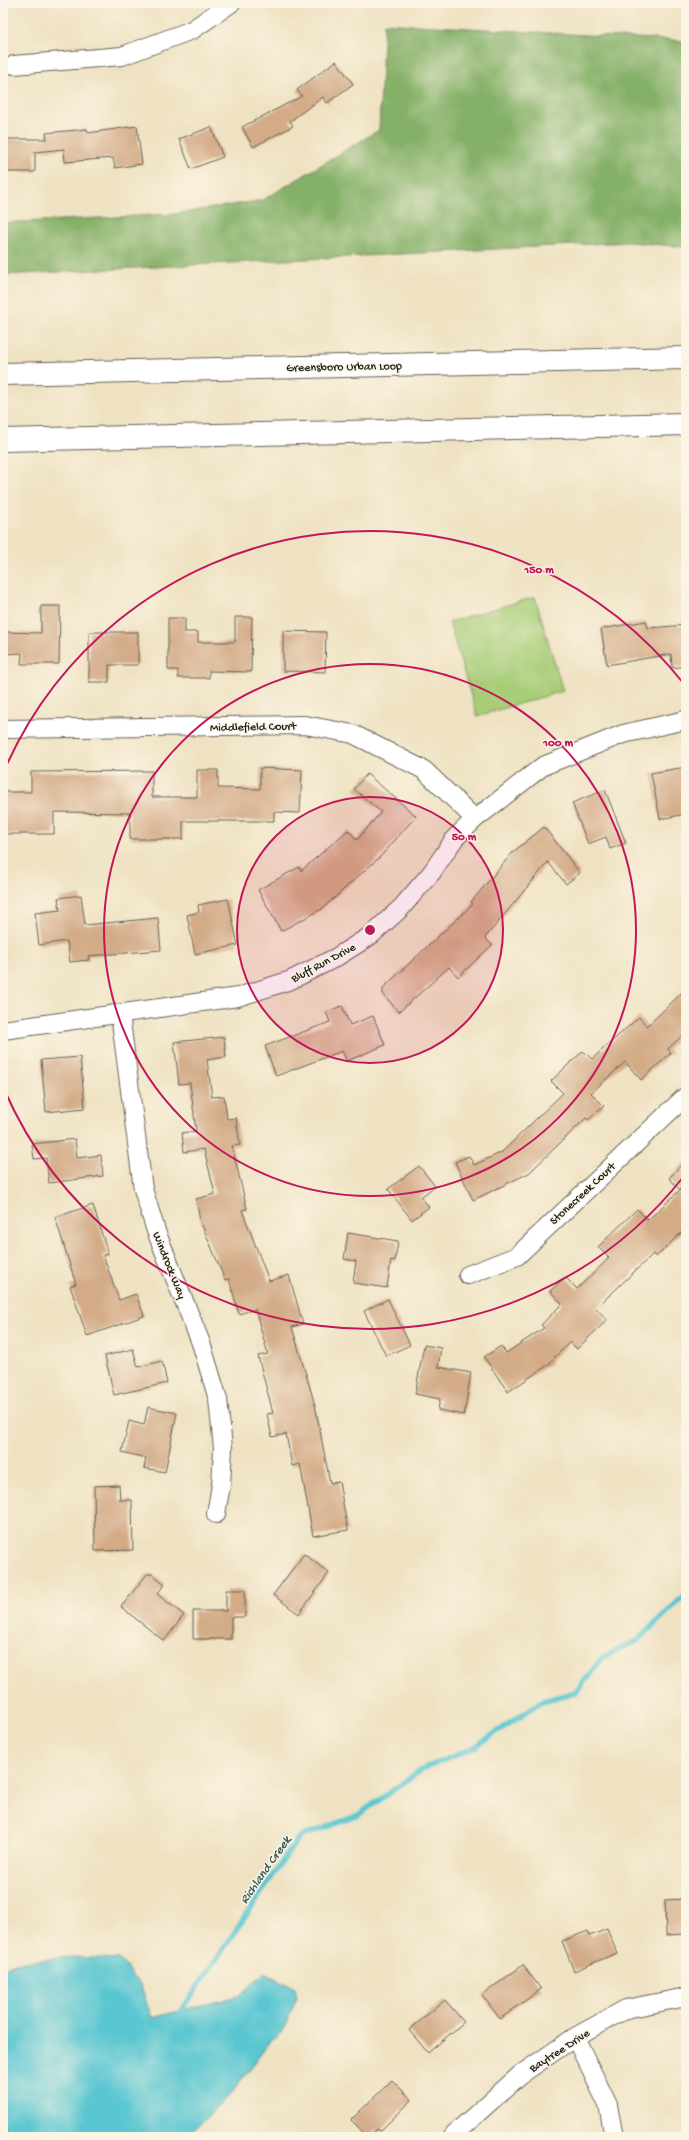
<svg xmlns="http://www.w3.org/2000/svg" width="689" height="2140" viewBox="0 0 689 2140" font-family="'Gochi Hand',sans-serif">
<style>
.green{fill:#a7cd78;stroke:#62744a}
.forest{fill:#85b068;stroke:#506642}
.water{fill:#5ac6d1;stroke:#3b7176}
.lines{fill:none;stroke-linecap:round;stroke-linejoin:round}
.stream{stroke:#5ac6d1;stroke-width:5.5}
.building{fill:#d3ab87}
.street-casing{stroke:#666156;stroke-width:20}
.highway-casing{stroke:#666156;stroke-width:24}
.street{stroke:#fff;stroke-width:18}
.highway{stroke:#fff;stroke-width:22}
.ring{fill:none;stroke:#c2185b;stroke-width:2}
.labels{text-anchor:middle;stroke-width:3;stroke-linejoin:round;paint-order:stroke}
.street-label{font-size:12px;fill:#1c1c1c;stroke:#fcf5e5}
.water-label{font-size:13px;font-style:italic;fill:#32585b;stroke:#fcf5e5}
.centre{fill:#c2185b;stroke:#fcf5e5;stroke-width:2}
.ring-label{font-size:12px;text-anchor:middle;font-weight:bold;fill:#c2185b;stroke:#fcf5e5;stroke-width:3;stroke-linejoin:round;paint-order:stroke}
</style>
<rect width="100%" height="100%" fill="#fcf5e5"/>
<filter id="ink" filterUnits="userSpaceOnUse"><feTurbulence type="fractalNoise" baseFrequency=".025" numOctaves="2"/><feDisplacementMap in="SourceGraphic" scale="8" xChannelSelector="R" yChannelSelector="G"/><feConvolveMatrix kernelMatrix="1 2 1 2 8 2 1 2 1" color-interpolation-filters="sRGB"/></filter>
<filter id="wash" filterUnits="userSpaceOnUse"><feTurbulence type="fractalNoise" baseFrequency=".012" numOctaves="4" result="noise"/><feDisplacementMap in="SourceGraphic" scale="16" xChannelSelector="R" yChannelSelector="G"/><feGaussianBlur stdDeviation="0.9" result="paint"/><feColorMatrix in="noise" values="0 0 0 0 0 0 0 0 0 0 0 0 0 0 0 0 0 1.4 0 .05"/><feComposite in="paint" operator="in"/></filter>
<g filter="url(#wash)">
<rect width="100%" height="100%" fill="#efe2c2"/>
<path class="green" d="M535,597l28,94 -86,25 -28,-94z"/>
<path class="forest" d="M384,23l302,18v206l-57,-5 -626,33v-52l172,-9 88,-14 116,-70z"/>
<path class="water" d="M69,1957l50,2 21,25 12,34 87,-22 25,-23 31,15 2,9 -12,29 -7,10 -8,6 -35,47 -48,48h-184v-168l11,-6z"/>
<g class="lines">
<path class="stream" d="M178,2016l121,-179 58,-21 64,-46 52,-22 69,-47 34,-9 27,-35 34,-16 49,-47"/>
</g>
<g id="blocks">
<path class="building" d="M336,61l17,23 -26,19 -4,-6 -33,24 3,5 -40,21 -11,-20 60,-31 -5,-6z
M137,126l5,38 -27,4 -2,-10 -48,4 -1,-13 -29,3v20h-32v-33h44l-1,-6 41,-4 1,4z
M211,127l12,30 -32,12 -12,-30z
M41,606h19l-1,58h-38l1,-11 -19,1v-22l38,1z
M235,617h17l-1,55 -42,-1v7h-31v-8h-10v-52h17v14h13v10h37z
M646,621l2,7 38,-3v41l-14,2 -1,-14 -64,11 -6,-36z
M283,631l43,1 -1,40 -42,-1z
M89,632h49v33h-29v17h-20z
M686,767v47l-26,5 -9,-46z
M260,768l42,2 -2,43 -26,-1v9h-91v18h-53v-26l-76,-1v22h-51v-42h28v-20l121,-1v26h45v-27h21v18l42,1z
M367,774l49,42 -34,39 -60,54 -41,22 -23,-41 41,-23 2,4 47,-41 9,10 24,-28 -27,-23z
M605,790l21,53 -16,6 -4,-12 -18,7 -16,-41z
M544,827l36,46 -14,11 -18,-22 -63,76 7,7 -34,32 -9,-10 -50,45 -16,-18v-6l90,-84 -2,-2 42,-50z
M81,895l4,30 73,-7 3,32 -73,6 1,4 -19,2 -3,-21 -28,4 -4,-32 25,-3 -2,-12z
M228,899l10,46 -43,9 -8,-39 12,-3 -1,-7z
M686,989v43l-18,17 3,4 -30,27 -16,-18 -34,31 13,13 -16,14 -2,-2 -57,55 -56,27 -18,-38 14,-6 5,9 28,-13 61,-59 -12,-12 32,-30 9,8 47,-42 8,9z
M342,1006l8,19 23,-9 12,29 -38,16 -5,-10 -66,25 -11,-30 65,-24 -4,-10z
M224,1037l2,20 -19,3 5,37 12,-1 3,23 9,-1 4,27 -8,1 15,63 -5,1 27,71 20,-6 14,49 -11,3 23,78 15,78 9,-1 9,48 -35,6 -13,-72 -8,2 -6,-32 -14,3 -5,-23 6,-1 -15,-57 10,-2 -13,-45 -16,5 -10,-35 -4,1 -25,-60 -4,-21 19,-5 -11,-45 -20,3 -2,-19 14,-2 -6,-48 -11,1 -5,-42z
M80,1057l5,51 -39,4 -5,-52z
M75,1139l2,19 24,-3 2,21 -54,7 -3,-25 -12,1 -2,-15z
M686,1160v68l-30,29 -3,-3 -57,54 11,12 -30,29 -7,-7 -20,20 1,1 -43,29 -24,-35 17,-11 5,7 38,-25 -3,-3 21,-21 -12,-13 15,-14 12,12 32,-31 -11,-11 39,-38 11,11 32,-30 -11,-12z
M419,1166l16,20 -14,11 8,10 -17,13 -24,-31z
M93,1205l15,49 -5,1 16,45 17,-6 8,22 -57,20 -17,-50 6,-2 -21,-67z
M348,1233l50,8 -3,20 -4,-1 -4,28 -34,-5 3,-22 -12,-2z
M388,1299l22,46 -24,11 -22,-45z
M424,1345l17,3 -3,19 33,6 -7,42 -26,-5 2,-11 -25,-5z
M133,1349l5,18 24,-6 5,22 -53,12 -9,-39z
M148,1407l29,6 -12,59 -21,-4 2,-10 -24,-6 7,-31 15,4z
M119,1485l1,15h12l1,50 -38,1 -1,-65z
M304,1554l25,19 -30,41 -26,-19z
M147,1574h5l13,10 -8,10 27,21 -20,26 -43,-34z
M226,1590h19v27h-14v22h-38v-28h33z
M686,1899v35l-20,1 -1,-35z
M607,1929l10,24 -43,18 -12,-30 26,-10 2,5z
M523,1965l18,24 -41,30 -18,-24z
M445,2000l19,22 -36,31 -19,-23z
M392,2080l20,20 -32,31 -3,-2 -9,8 -17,-17z"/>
</g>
</g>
<g filter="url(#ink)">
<use href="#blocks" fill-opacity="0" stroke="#666156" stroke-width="1"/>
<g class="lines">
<g class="street-casing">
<path id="street" d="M14,65l108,-9 70,-26 39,-27
M3,729l302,-4 48,9 71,36 51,49
M120,1014l23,175 13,42 45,112 17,56 5,49 -2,37 -5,29
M3,1030l235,-33 53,-17 44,-22 35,-22 31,-28 31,-36 23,-34 20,-19 68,-53 80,-32 63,-14
M468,1275l49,-19 169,-160
M575,2037l33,68 6,32
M451,2137l69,-62 55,-38 51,-28 60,-12"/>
</g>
<g class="highway-casing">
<path id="highway" d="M3,374l683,-16
M3,440l683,-16"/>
</g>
<use href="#street" class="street"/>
<use href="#highway" class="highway"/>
</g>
</g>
<circle cx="370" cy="930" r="133" fill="#c2185b" fill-opacity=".12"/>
<g class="ring">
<circle cx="370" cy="930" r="133"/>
<circle cx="370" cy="930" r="266"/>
<path d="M684 1176A399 399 0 0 1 4 1089M4 771A399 399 0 0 1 684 684"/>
</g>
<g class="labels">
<g class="street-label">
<text transform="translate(344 366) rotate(-1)" y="4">Greensboro Urban Loop</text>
<text transform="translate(253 726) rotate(-1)" y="4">Middlefield Court</text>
<text transform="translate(323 962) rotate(-28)" y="4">Bluff Run Drive</text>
<text transform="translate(582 1193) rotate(-43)" y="4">Stonecreek Court</text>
<text transform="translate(170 1265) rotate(68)" y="4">Windrock Way</text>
<text transform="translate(559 2050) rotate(-33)" y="4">Baytree Drive</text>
</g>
<g class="water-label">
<text transform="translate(264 1869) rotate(-55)" y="5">Richland Creek</text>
</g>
</g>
<circle cx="370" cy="930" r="6" class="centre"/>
<g class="ring-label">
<text x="539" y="573">150 m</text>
<text x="558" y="746">100 m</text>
<text x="464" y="840">50 m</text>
</g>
<rect width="689" height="2140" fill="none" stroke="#fcf5e5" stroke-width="16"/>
</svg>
